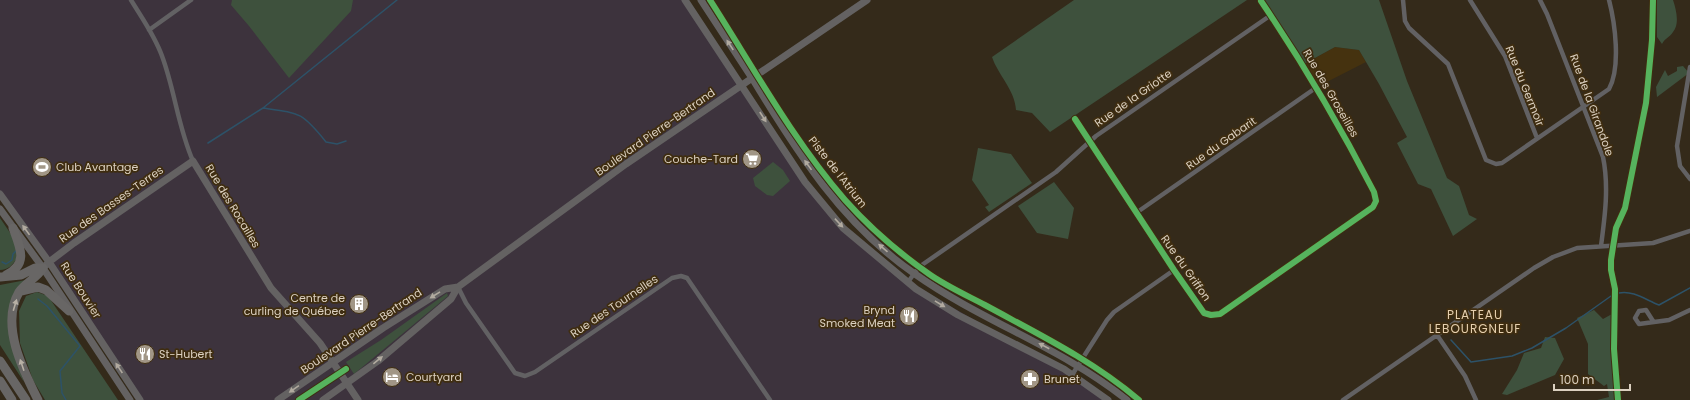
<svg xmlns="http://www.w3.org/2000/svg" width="1690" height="400" viewBox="0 0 1690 400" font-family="Poppins,sans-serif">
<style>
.built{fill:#45320f}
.industrial{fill:#3d333d}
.green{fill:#3e513d}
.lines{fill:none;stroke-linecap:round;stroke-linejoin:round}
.stream{stroke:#2d5268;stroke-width:1.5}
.street{stroke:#626163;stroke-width:4.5}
.secondary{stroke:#646262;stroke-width:7}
.highway{stroke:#686665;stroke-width:9}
.cycleway-casing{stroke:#3f2d10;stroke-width:8}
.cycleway{stroke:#56b35d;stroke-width:6}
.oneway{fill:#b1aa9f}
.oneway2{fill:#b8b0a5}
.labels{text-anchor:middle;stroke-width:3.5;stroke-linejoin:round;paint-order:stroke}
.street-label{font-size:11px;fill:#dbd0c0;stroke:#3f2d10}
.poi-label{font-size:11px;fill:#dbd0c0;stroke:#3f2d10;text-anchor:start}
.neighbourhood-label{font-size:12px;letter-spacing:1px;fill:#e6d0af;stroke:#3f2d10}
</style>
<rect width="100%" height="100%" fill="#342a1a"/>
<path class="built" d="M1335,47l24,3 7,12 -49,25 -13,-23z"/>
<path class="industrial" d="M0,0h685l143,211 80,71 114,65 86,53h-967l-141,-206z"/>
<path class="green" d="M232,0h121l-2,11 -62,67 -40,-52 -18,-21z
M1074,0h173l-197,132 -18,-19 -16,-3c-1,-20 -18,-35 -24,-53z
M1263,0h116l28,81 40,97 12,8 10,29 8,4 -24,17 -22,-47 -13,-5 -21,-41 10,-6 -28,-53 -20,-34 -24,-3 -31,17z
M1657,0h16c3,9 7,24 0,32 -3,5 -8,6 -11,12l-5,-7z
M1683,66l6,7 -32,24 -1,-10 9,-17 3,6 9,-5v-4z
M978,148l33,6 21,29 -43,29 -4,-5 4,-2 -17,-25z
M773,162l10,8 7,11 -17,15 -6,-1 -12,-9 -2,-8z
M1054,182l20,26 -6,31 -31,-6 -19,-27z
M0,218l15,22 2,18c-4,7 -9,12 -17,12z
M26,280c-26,26 -13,69 -2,102l-24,-37v-60z
M37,292l11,4 70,104h-73l-12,-20 -13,-37 -1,-32 7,-15z
M447,293l1,3 -94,78 -8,-12 35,-22z
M1594,310l9,9 9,-5 4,86h-19l12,-3 -2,-13 -3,2 -16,-12v-30l-11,-26z
M1545,337l10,1 9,21 -9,16 -48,20 -5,-1 15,-24 7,-17 17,-5z"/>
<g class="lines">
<path class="stream" d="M263,108c37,5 39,4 63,34l11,2 9,-3
M208,143l55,-35 134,-108
M2,262l4,2 6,-4 1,-6 4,-4
M1619,293c14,-3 27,7 40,12l31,-17
M38,299l9,7 33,40 -20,25 2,22 4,7
M1451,340l20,22 41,-6 20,-8 34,-20 45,-32"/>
<path class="street" d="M131,0c11,18 24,36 31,56 13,35 16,71 31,105
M1403,0l2,21 4,7 39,36 38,96 10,4 6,-1 107,-74c12,-22 6,-66 0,-89
M1470,0l35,56 32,82
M1540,0l7,14 56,143c6,29 2,59 -2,89
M149,30l42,-30
M1690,67l-13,79 3,20 10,13
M1075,119l99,151 30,43 7,2 9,-1 153,-107 3,-6 -2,-9c-34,-66 -71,-129 -113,-191
M1136,213l181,-126
M908,282l11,-15 137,-95 40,-36 175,-121
M458,287l8,16 49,70 10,3 10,-4 137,-94 9,-2 6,2 83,122
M1653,321l-7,-11 -7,1 -4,7 4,6 30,-4 21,-10
M1437,335l28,41 11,24
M1072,375l35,-55 7,-8 60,-42
M1343,400l191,-132 19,-11 24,-9 76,-5 37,-12"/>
<path class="secondary" d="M685,0l120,182 38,46 73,61 42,26 106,54 44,31
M701,0c17,26 34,52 51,78 44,73 91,147 163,196 68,48 146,73 212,126
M0,194l49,68 91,138
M0,209l43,59 87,132
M43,268l6,-6 25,-19 119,-82 78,127 49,55 38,57
M278,400l105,-72 62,-39 13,-2
M323,400l55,-39 73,-62 7,-12 168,-123 241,-164"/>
<path class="highway" d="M6,275c23,-11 14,-28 7,-47
M0,277l21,-2 14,-7h8c-6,10 -18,15 -24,24 -19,33 4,78 19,108
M21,291l17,-4 8,3 23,21
M0,361l26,39
M0,381l12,19"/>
<g class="cycleway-casing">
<path id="cycleway" d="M710,0c43,67 83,140 135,200 25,28 54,53 84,74 17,12 37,21 56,31 53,29 107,55 154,95
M1075,119l99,151 30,43 7,2 9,-1 153,-107 3,-6 -2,-9c-34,-66 -71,-129 -113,-191
M299,400l47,-31
M1618,400l-4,-51 1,-60 -4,-19v-10l5,-32 9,-20 21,-105 6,-63 1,-40"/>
</g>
<use href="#cycleway" class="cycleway"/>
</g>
<defs><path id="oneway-solid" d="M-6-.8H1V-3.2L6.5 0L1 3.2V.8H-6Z"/></defs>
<g class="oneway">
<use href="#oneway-solid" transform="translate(730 45) rotate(-123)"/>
<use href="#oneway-solid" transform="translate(763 117) rotate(57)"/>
<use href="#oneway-solid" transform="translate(808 165) rotate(-126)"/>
<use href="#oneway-solid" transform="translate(839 223) rotate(47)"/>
<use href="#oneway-solid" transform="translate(26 230) rotate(-126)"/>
<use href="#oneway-solid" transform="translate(883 248) rotate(-139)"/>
<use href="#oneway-solid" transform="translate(435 295) rotate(148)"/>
<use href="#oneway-solid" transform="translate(940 304) rotate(31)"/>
<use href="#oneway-solid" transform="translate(1044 346) rotate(-152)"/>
<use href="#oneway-solid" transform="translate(378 360) rotate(-39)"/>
<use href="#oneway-solid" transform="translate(119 368) rotate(-124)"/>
<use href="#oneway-solid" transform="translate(294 389) rotate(145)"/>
</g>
<g class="oneway2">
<use href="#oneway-solid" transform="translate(15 305) rotate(-73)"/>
<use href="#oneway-solid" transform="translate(22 365) rotate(-109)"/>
</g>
<defs>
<g id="supermarket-disc" transform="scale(1)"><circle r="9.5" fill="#a19686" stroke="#3f2d10"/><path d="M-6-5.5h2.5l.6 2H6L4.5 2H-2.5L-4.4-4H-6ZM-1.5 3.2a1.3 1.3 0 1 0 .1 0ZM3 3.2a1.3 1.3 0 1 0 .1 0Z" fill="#fff"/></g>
<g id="stadium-disc" transform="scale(1)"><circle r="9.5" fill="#a19686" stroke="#3f2d10"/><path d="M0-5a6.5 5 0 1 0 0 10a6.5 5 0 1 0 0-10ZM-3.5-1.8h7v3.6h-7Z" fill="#fff"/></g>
<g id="building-disc" transform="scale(1)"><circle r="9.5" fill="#a19686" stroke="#3f2d10"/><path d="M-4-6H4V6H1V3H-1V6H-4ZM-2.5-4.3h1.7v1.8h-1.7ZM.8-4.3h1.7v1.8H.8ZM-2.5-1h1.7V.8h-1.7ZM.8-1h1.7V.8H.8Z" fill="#fff"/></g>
<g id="restaurant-disc" transform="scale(1)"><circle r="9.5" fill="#a19686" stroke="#3f2d10"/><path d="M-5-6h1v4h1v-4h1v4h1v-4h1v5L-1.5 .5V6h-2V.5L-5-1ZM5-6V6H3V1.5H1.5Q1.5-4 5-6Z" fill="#fff"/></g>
<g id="hotel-disc" transform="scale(1)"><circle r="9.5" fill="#a19686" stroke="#3f2d10"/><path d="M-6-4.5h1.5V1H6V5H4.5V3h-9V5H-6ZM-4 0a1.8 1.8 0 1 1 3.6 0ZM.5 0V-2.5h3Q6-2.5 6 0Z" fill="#fff"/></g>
<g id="pharmacy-disc" transform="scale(1)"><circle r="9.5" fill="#a19686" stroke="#3f2d10"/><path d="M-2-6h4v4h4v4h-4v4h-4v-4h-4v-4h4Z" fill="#fff"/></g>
</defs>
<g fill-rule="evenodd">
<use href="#supermarket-disc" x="752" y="159"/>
<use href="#stadium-disc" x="42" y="167"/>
<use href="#building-disc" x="359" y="304"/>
<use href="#restaurant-disc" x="909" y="316"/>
<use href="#restaurant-disc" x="145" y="354"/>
<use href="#hotel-disc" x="392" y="377"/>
<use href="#pharmacy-disc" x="1030" y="379"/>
</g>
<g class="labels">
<g class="street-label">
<text transform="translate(1525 86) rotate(68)" y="4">Rue du Germoir</text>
<text transform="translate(1331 93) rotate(60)" y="4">Rue des Groseilles</text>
<text transform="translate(1133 98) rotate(-35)" y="4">Rue de la Griotte</text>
<text transform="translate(1592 105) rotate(70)" y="4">Rue de la Girandole</text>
<text transform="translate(655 132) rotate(-35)" y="4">Boulevard Pierre-Bertrand</text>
<text transform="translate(1221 143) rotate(-35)" y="4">Rue du Gabarit</text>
<text transform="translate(838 172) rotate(52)" y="4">Piste de l'Atrium</text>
<text transform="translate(111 204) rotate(-35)" y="4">Rue des Basses-Terres</text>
<text transform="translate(233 206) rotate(59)" y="4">Rue des Rocailles</text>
<text transform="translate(1186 268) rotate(55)" y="4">Rue du Griffon</text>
<text transform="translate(81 290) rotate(57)" y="4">Rue Bouvier</text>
<text transform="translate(614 306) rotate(-34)" y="4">Rue des Tournelles</text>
<text transform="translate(361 331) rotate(-34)" y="4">Boulevard Pierre-Bertrand</text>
</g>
<g class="poi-label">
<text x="738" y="163" text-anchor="end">Couche-Tard</text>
<text x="56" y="171">Club Avantage</text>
<text x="345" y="302" text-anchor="end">Centre de<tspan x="345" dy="13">curling de Québec</tspan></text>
<text x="895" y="314" text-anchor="end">Brynd<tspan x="895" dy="13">Smoked Meat</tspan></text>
<text x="159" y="358">St-Hubert</text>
<text x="406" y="381">Courtyard</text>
<text x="1044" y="383">Brunet</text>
</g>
<g class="neighbourhood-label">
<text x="1475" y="319">PLATEAU<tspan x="1475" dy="14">LEBOURGNEUF</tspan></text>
</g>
</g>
<path d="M1554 384v6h76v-6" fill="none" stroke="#dbd0c0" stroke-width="2"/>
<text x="1560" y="384" font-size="12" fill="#dbd0c0" stroke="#3f2d10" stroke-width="3" paint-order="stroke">100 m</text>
</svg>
